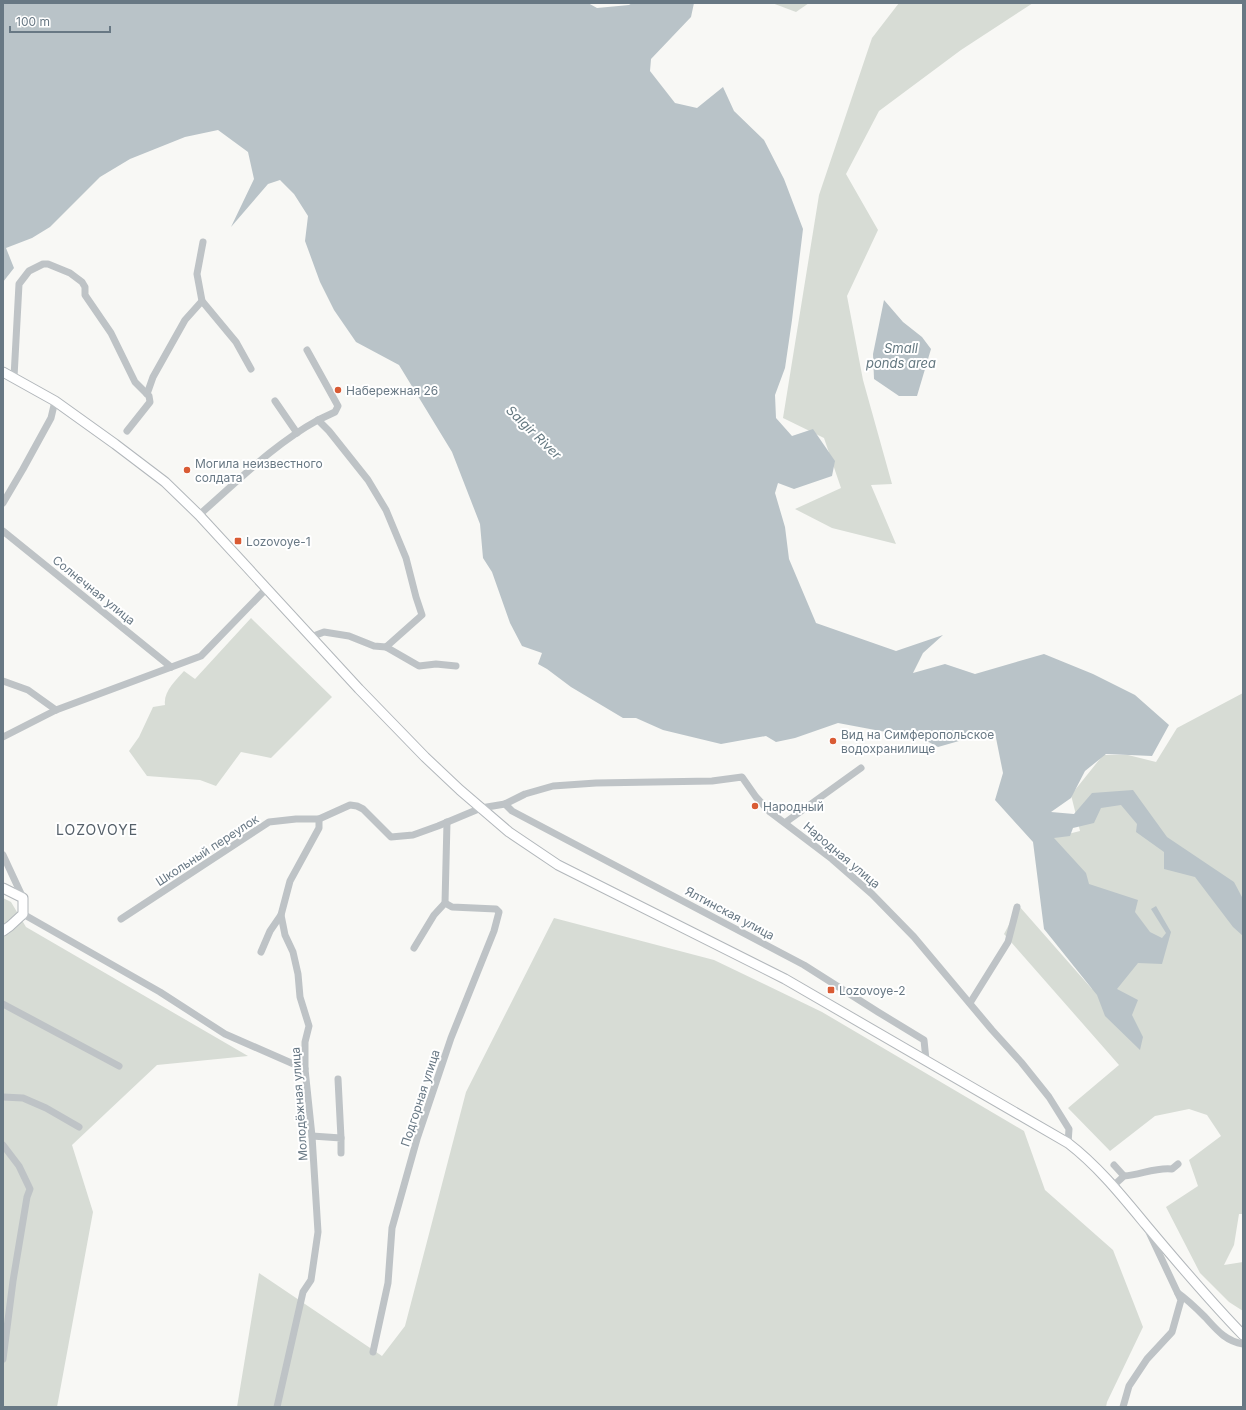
<svg xmlns="http://www.w3.org/2000/svg" width="1246" height="1410" viewBox="0 0 1246 1410" font-family="Inter,sans-serif">
<style>
.green{fill:#d7dcd5}
.water{fill:#b9c3c8}
.lines{fill:none;stroke-linecap:round;stroke-linejoin:round}
.major-casing{stroke:#b2b7bb;stroke-width:11}
.minor{stroke:#bec3c6;stroke-width:7}
.major{stroke:#fff;stroke-width:9}
.poi-dot{fill:#d95b34;stroke:#fff;stroke-width:1.5}
.labels{text-anchor:middle;dominant-baseline:central;stroke-width:4;stroke-linejoin:round;paint-order:stroke}
.poi-label{font-size:12px;fill:#687884;stroke:#fff;text-anchor:start}
.street-label{font-size:12px;fill:#687884;stroke:#fff}
.water-label{font-size:13px;font-style:italic;fill:#647880;stroke:#fff}
.quarter-label{font-size:14px;letter-spacing:1px;fill:#56616a;stroke:#fff}
</style>
<rect width="100%" height="100%" fill="#f8f8f5"/>
<g class="green">
<polygon points="772,3 809,3 796,12"/>
<polygon points="899,3 1033,3 961,50 879,111 846,174 878,230 847,296 863,380 892,484 871,485 896,544 832,528 795,509 841,488 824,438 783,418 819,195 872,38"/>
<path d="M251 618 332 697 271 758 241 752 216 786 200 780 147 776 129 751 139 737 153 707 165 705C163 692 176 680 184 671L195 679Z"/>
<polygon points="1243,693 1243,1214 1239,1214 1234,1245 1224,1265 1243,1262 1243,1311 1229,1302 1200,1273 1166,1207 1198,1186 1189,1160 1221,1136 1207,1115 1189,1109 1155,1116 1110,1151 1068,1108 1119,1065 1004,934 1019,906 1092,989 1048,839 1080,831 1071,795 1103,755 1128,755 1156,762 1177,728"/>
<polygon points="3,898 11,902 26,927 248,1056 157,1065 72,1145 93,1212 57,1407 3,1407"/>
<polygon points="554,918 714,960 822,1012 1024,1131 1045,1190 1113,1250 1143,1327 1107,1402 1106,1407 237,1407 259,1273 382,1356 405,1326 466,1092"/>
</g>
<g class="water">
<polygon points="3,3 588,3 597,8 629,5 632,3 694,3 691,17 651,59 650,71 675,103 697,108 723,87 734,111 764,140 784,179 803,229 792,320 785,368 775,395 776,418 792,436 813,429 835,461 832,476 794,489 778,483 775,493 785,527 789,559 816,623 896,651 943,635 923,653 913,673 945,664 975,674 1044,654 1093,674 1135,695 1169,725 1152,756 1106,754 1085,771 1071,798 1051,812 1074,814 1092,793 1133,790 1167,837 1234,882 1243,899 1243,936 1233,927 1195,877 1164,869 1164,852 1136,832 1137,824 1121,805 1101,808 1094,823 1073,828 1070,836 1054,838 1086,873 1089,884 1138,900 1135,912 1150,932 1162,938 1166,933 1151,909 1156,906 1171,932 1162,964 1138,963 1117,989 1138,1000 1132,1015 1143,1037 1140,1050 1105,1016 1097,995 1044,929 1033,842 995,800 1003,773 995,733 973,737 938,747 923,739 838,723 795,738 776,742 766,736 721,744 663,730 636,718 623,718 571,687 547,669 538,664 542,653 522,646 510,623 492,572 483,558 480,524 452,452 399,365 356,342 334,310 320,282 305,241 308,216 294,194 280,180 268,184 231,227 254,179 248,152 218,130 185,137 130,159 100,177 50,227 32,238 6,248 14,268 3,282"/>
<polygon points="884,300 903,322 922,337 931,349 917,396 899,396 874,379 873,354"/>
</g>
<g class="lines">
<defs>
<g id="major">
<path d="M3 372 55 401 115 444 165 482 199 515 359 689 425 757 460 790 509 832 558 865 785 979 1068 1143C1098 1166 1122 1196 1146 1225 1177 1262 1209 1300 1243 1335"/>
<polyline points="3,888 23,898 23,914 10,926 3,931"/>
</g>
</defs>
<use href="#major" class="major-casing"/>
<g class="minor">
<polyline points="203,242 197,274 202,301 236,342 251,369"/>
<polyline points="307,350 338,406 335,412 318,420 329,431 368,480 386,510 406,558 416,597 422,615 386,647 374,646 349,636 324,632 311,637"/>
<polyline points="14,377 19,284 29,271 43,264 48,264 70,273 82,282 85,287 85,295 111,333 135,382 149,396 150,402 127,431"/>
<polyline points="147,394 153,377 185,320 202,301"/>
<polyline points="275,401 297,433"/>
<polyline points="3,503 23,469 51,418 55,401"/>
<path d="M199 515C237 482 274 444 318 420"/>
<polyline points="3,531 171,667"/>
<polyline points="386,647 419,666 436,664 456,666"/>
<polyline points="3,681 28,690 56,710"/>
<polyline points="3,737 56,710 201,656 267,588"/>
<polyline points="505,804 512,811 804,965 878,1012 924,1040 926,1060"/>
<polyline points="786,822 861,768"/>
<polyline points="3,855 23,898"/>
<polyline points="23,914 160,992 225,1034 305,1069"/>
<polyline points="121,919 269,822 296,819 319,819 350,805 357,806 363,809 391,837 413,835 438,826 481,808 505,804 525,794 553,786 596,783 712,781 742,777 756,797 770,812 832,859 872,894 914,937 992,1030 1021,1062 1049,1097 1069,1129 1068,1143"/>
<polyline points="414,948 434,915 445,903 447,822"/>
<polyline points="261,952 270,931 281,915"/>
<polyline points="970,1003 1008,942 1017,907"/>
<polyline points="3,1004 119,1066"/>
<polyline points="338,1079 341,1138"/>
<polyline points="3,1097 23,1098 46,1108 79,1127"/>
<polyline points="312,1136 341,1138 341,1153"/>
<polyline points="3,1145 19,1166 30,1189 27,1197 13,1281 3,1359"/>
<polyline points="1114,1165 1124,1176"/>
<path d="M1113 1186 1124 1176C1140 1175 1156 1167 1172 1169L1178 1164"/>
<path d="M1178 1293C1188 1300 1196 1308 1205 1317 1216 1329 1225 1341 1243 1344"/>
<polyline points="373,1352 388,1283 392,1228 417,1139 451,1038 494,931 499,912 496,909 452,907 445,903"/>
<polyline points="277,1407 303,1292 311,1280 318,1232 312,1136 305,1069 305,1042 309,1026 300,997 298,974 293,952 285,935 281,915 290,881 319,828 319,819"/>
<polyline points="1123,1407 1129,1386 1147,1359 1172,1332 1181,1300 1148,1230"/>
</g>
<use href="#major" class="major"/>
</g>
<g class="poi-dot">
<circle cx="338" cy="390" r="4"/>
<circle cx="187" cy="470" r="4"/>
<rect x="234" y="537" width="8" height="8" rx="2"/>
<circle cx="833" cy="741" r="4"/>
<circle cx="755" cy="806" r="4"/>
<rect x="827" y="986" width="8" height="8" rx="2"/>
</g>
<g class="labels">
<g class="poi-label">
<text x="346" y="390">Набережная 26</text>
<text x="195" y="463">Могила неизвестного<tspan x="195" dy="14">солдата</tspan></text>
<text x="246" y="541">Lozovoye-1</text>
<text x="841" y="734">Вид на Симферопольское<tspan x="841" dy="14">водохранилище</tspan></text>
<text x="763" y="806">Народный</text>
<text x="839" y="990">Lozovoye-2</text>
</g>
<g class="street-label">
<text transform="translate(94 590) rotate(39)">Солнечная улица</text>
<text transform="translate(207 850) rotate(-33)">Школьный переулок</text>
<text transform="translate(842 855) rotate(40)">Народная улица</text>
<text transform="translate(730 913) rotate(28)">Ялтинская улица</text>
<text transform="translate(420 1098) rotate(-72)">Подгорная улица</text>
<text transform="translate(299 1104) rotate(-94)">Молодёжная улица</text>
</g>
<g class="water-label">
<text x="901" y="348">Small<tspan x="901" dy="15">ponds area</tspan></text>
<text transform="translate(534 432) rotate(44)">Salgir River</text>
</g>
<g class="quarter-label">
<text x="97" y="829">LOZOVOYE</text>
</g>
</g>
<rect width="1246" height="1410" fill="none" stroke="#687884" stroke-width="8"/>
<path d="M10 26v6h100v-6" fill="none" stroke="#687884" stroke-width="2"/>
<text x="16" y="26" font-size="12" fill="#687884" stroke="#ffffff" stroke-width="3" paint-order="stroke">100 m</text>
</svg>
